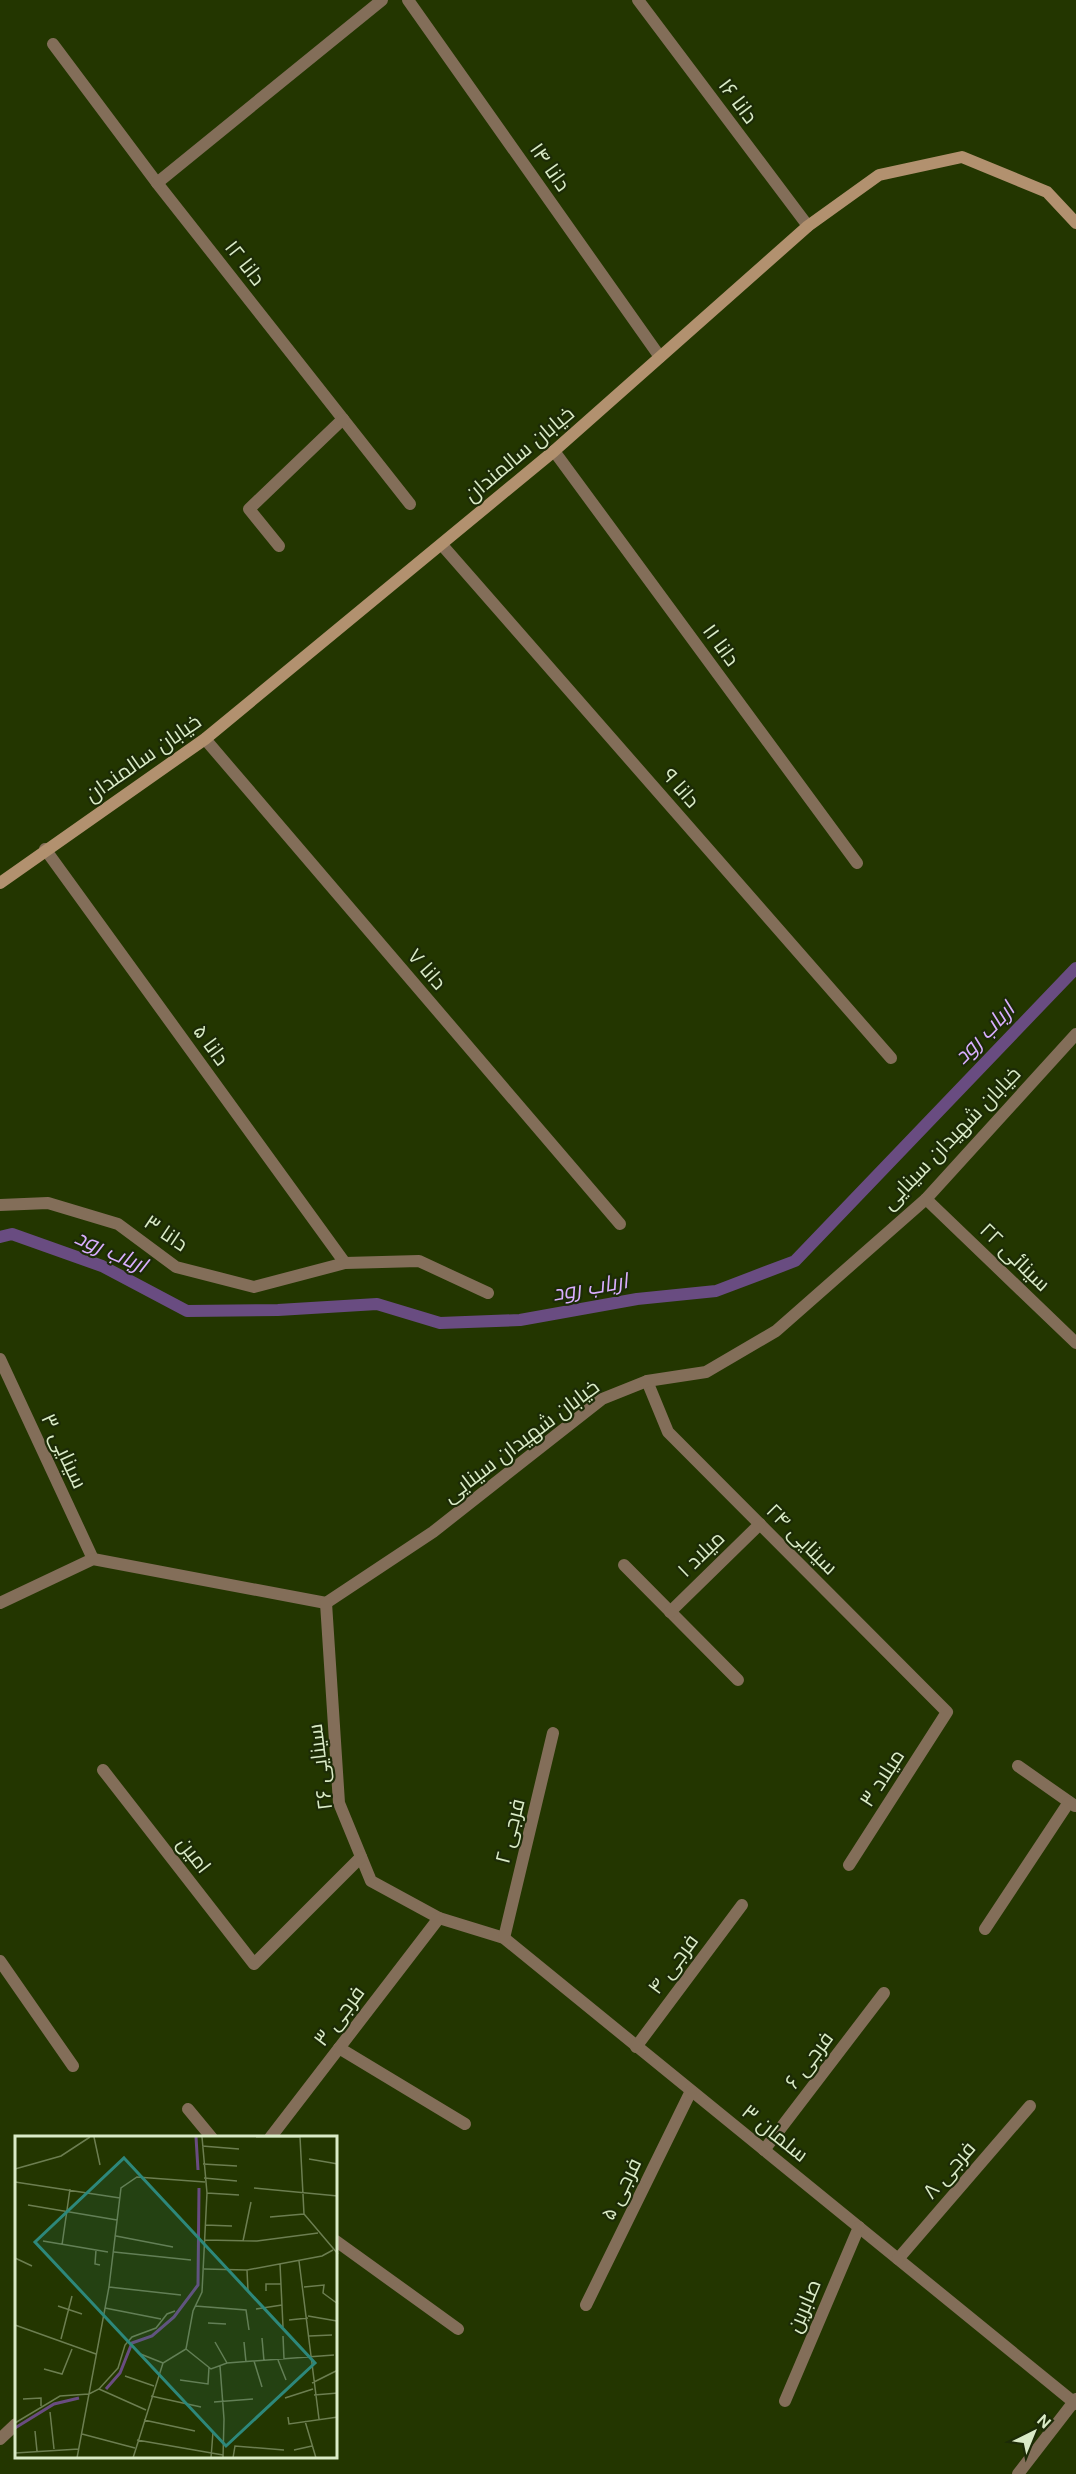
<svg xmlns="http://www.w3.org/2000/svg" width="1076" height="2474" viewBox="0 0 1076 2474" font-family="'DM Sans',Cairo,sans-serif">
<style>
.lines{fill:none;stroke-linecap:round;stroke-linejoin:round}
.stream{stroke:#694c81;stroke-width:12}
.street{stroke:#836e59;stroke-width:12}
.secondary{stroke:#b2916f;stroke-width:12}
.labels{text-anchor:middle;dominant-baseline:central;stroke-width:4.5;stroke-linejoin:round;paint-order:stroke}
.street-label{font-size:21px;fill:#daebc7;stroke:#1c2b06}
.water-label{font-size:22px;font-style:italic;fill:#d9aeff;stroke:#1c2b06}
.inset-river{fill:none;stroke:#694c81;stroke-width:3}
.inset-road{fill:none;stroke:#6c7e50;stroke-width:1.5}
.view{fill:#2d887b;fill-opacity:0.15;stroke:#2d887b;stroke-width:3}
.inset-edge{fill:none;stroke:#daebc7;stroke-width:3}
</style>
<rect width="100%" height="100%" fill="#233600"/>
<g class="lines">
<polyline class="stream" points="0,1237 12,1234 102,1266 187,1311 278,1310 377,1304 440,1323 520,1320 637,1299 716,1291 795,1261 1076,968"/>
<g class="street">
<polyline points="408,0 660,357"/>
<polyline points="638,0 808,226"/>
<polyline points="53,44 157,183 410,504"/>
<polyline points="157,183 382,0"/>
<polyline points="554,451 857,863"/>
<polyline points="442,545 891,1058"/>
<polyline points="279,546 249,509 343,419"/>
<polyline points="205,739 620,1224"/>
<polyline points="45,849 345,1263"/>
<polyline points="926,1199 1076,1343"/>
<polyline points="0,1205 48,1203 118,1224 176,1267 254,1287 345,1263 419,1261 488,1293"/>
<polyline points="0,1359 93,1559"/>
<polyline points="647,1381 668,1432 947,1712 849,1865"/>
<polyline points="624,1565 738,1680"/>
<polyline points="0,1603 93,1559 326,1603 433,1532 602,1399 647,1381 706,1372 776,1331 926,1199 1076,1034"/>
<polyline points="326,1603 339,1803 371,1881 439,1918 504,1938 1076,2404"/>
<polyline points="670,1612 760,1524"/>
<polyline points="1018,1766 1075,1806"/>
<polyline points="103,1770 254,1964 361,1857"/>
<polyline points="985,1929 1069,1802"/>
<polyline points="504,1938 553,1733"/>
<polyline points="0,1961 73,2066"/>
<polyline points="636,2047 742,1905"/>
<polyline points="339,2048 465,2124"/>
<polyline points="188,2109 212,2138"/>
<polyline points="270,2138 439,1918"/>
<polyline points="764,2150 884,1993"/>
<polyline points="336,2241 458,2329"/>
<polyline points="898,2259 1030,2106"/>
<polyline points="586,2305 691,2091"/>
<polyline points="785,2401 859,2227"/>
<polyline points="0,2439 16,2424"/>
<polyline points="1018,2474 1076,2399"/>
</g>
<polyline class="secondary" points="0,883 205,739 554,451 808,226 879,175 962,157 1047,192 1076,223"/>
</g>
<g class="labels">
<g class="street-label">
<text transform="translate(738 101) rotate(53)">دانا ۱۶</text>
<text transform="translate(550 167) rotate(55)">دانا ۱۴</text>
<text transform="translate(245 263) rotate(52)">دانا ۱۲</text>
<text transform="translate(519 454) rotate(-40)">خیابان سالمندان</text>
<text transform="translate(721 645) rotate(54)">دانا ۱۱</text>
<text transform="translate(143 758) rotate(-35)">خیابان سالمندان</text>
<text transform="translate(681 788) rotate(49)">دانا ۹</text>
<text transform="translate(427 969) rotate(49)">دانا ۷</text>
<text transform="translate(211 1045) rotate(54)">دانا ۵</text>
<text transform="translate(951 1138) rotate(-46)">خیابان شهیدان سینایی</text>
<text transform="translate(166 1233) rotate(34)">دانا ۳</text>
<text transform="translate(1015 1257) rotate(44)">سینائی ۲۲</text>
<text transform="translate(521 1441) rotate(-37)">خیابان شهیدان سینایی</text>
<text transform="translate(64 1451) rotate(65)">سینایی ۳</text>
<text transform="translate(802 1539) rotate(45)">سینایی ۲۴</text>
<text transform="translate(701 1554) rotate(-44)">میلاد ۱</text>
<text transform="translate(320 1767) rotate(-97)">سینایی ۲۶</text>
<text transform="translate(882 1778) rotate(-57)">میلاد ۳</text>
<text transform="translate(510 1831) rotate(-76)">فرجی ۲</text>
<text transform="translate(194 1855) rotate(52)">امین</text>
<text transform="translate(673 1964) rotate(-53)">فرجی ۴</text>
<text transform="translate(339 2016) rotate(-53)">فرجی ۳</text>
<text transform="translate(809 2060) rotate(-53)">فرجی ۶</text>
<text transform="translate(775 2133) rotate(39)">سلمان ۳</text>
<text transform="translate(949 2170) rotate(-49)">فرجی ۸</text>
<text transform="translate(621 2189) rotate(-64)">فرجی ۵</text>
<text transform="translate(804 2306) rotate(-67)">صابرین</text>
</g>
<g class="water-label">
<text transform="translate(984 1033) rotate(-46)">ارباب رود</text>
<text transform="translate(111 1251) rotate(24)">ارباب رود</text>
<text transform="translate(590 1287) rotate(-10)">ارباب رود</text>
</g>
</g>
<g transform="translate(15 2136)">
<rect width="322" height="322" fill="#233600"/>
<path class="inset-river" d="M181 1 183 34M91 253 105 237 117 207 137 200 159 181 183 149 184 52M0 292 39 268 64 262"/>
<path class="inset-road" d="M79 1 85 29M241 1H285M285 1 289 78 323 118M187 10 224 13M294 23 323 28M188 28 222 30M0 33 46 20 75 1M189 42 222 45M0 46 105 62M0 51V73M239 52 323 60M192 57 224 59M13 69 102 84M255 81 289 78M190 89 217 90M101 100 158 111M189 104 242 105 303 97M28 105 93 116M228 105 236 66M47 109 55 53M81 114 80 128 85 129M99 116 176 124M0 122 17 130M284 125 304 283M265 128 268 191M189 133 232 134 307 120 318 114M232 134 233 155M94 151 166 159M289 151 309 149 308 157 323 168M251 155V148H266M43 170 67 178M180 170 231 174 234 194M90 172 146 183M241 173 267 169M293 180 322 185M274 184 293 182M193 187 211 188M0 189 81 218M268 200 269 223M294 200 317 199M247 202 249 225M46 203 57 160M200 206 212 227M229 206 231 226M171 213 196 233 212 227 319 219M123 217 148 227M263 224 271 244M239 225 247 251M205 230 209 283 208 322M29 233 47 238 57 213M110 240 139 250M165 244 193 248 194 231M297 247 323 234M84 253 131 274M299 259 323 257M136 260 186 271M270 262 298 253M8 263 26 262V270M199 266 238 263M35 276 39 313M273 281 274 288 323 281M129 284 180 295M290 285 301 322M0 287 45 260 74 258 84 253 103 232 110 209 117 201 141 192 152 178 160 175M20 295 22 315M67 298 120 312M122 304 208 319M279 314 297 310M0 317 64 313M62 322 94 151 106 52 122 41 190 46M118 322 148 227 171 213 178 175 187 156 192 57 187 1M196 322 198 296M218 322 220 310 269 314"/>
<path class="view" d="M109 22 300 227 211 310 20 106Z"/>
<rect width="322" height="322" class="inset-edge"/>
</g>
<g transform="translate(1034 2432) rotate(43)" stroke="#1c2b06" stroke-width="4.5" paint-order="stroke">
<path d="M0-4.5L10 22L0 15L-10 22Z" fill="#daebc7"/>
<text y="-9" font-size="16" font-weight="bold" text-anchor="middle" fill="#daebc7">N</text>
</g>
</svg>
